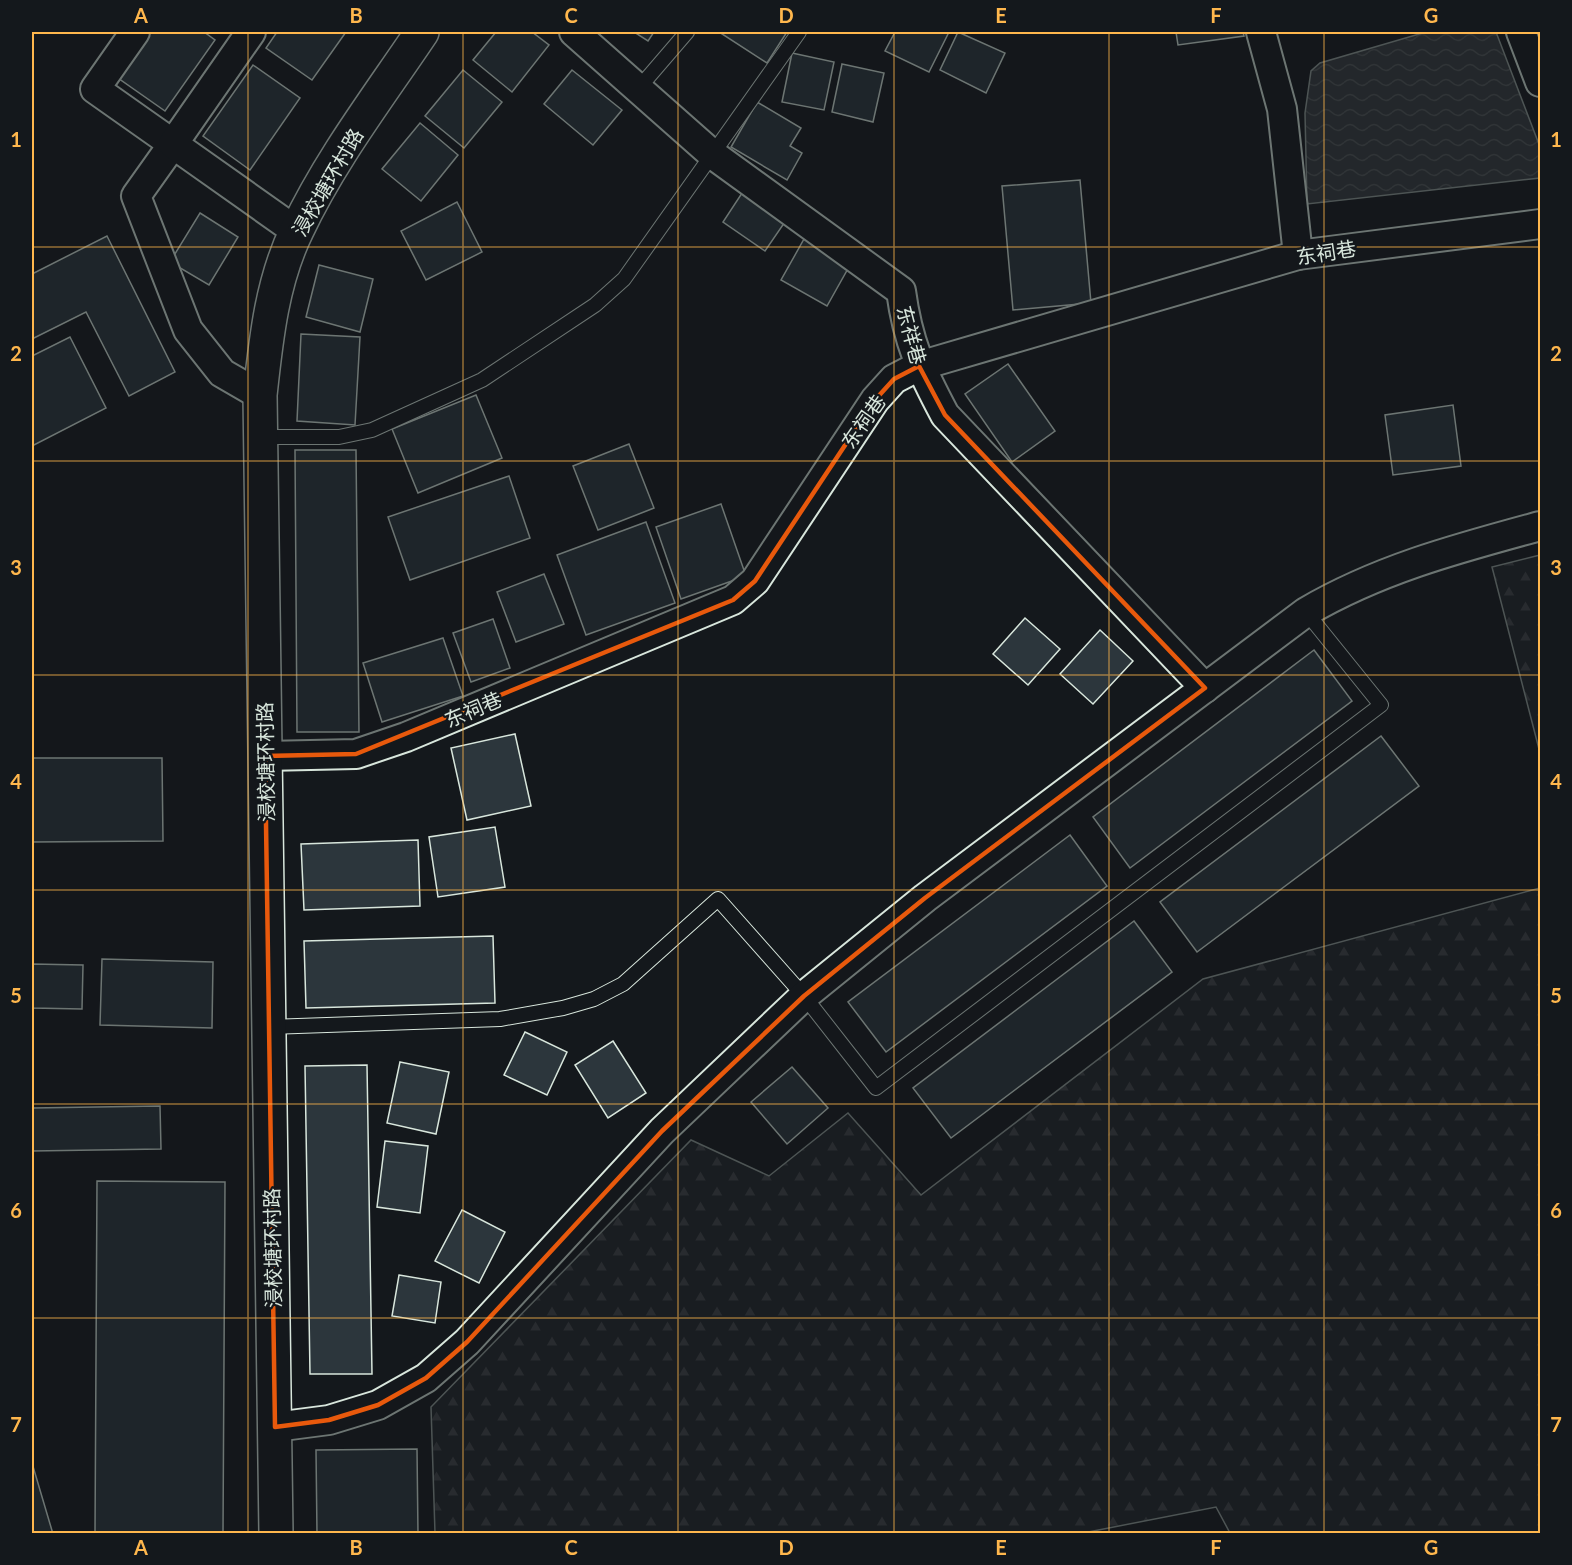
<svg xmlns="http://www.w3.org/2000/svg" width="1572" height="1565" viewBox="0 0 1572 1565" font-family="Lato,'Noto Sans SC',sans-serif">
<style>
.forest{fill:url(#forest-firs);stroke:#939e99;stroke-width:1.5}
.water{fill:url(#water-waves);stroke:#939e99;stroke-width:1.5}
.building{fill:#2c363c;stroke:#d8e6dc;stroke-width:1.5}
.lines{fill:none;stroke-linecap:round;stroke-linejoin:round}
.lane-casing{stroke:#d8e6dc;stroke-width:16}
.street-casing{stroke:#d8e6dc;stroke-width:32}
.secondary-casing{stroke:#d8e6dc;stroke-width:36}
.lane{stroke:#14181c;stroke-width:14}
.street{stroke:#14181c;stroke-width:28}
.secondary{stroke:#14181c;stroke-width:33}
.marked{fill:none;stroke:#e8590c;stroke-width:4.5;stroke-linejoin:round}
.grid{fill:none;stroke:#ffb74d;stroke-width:1.5;stroke-opacity:0.55}
.labels{text-anchor:middle;dominant-baseline:central;stroke-width:4.5;stroke-linejoin:round;paint-order:stroke}
.street-label{font-size:20px;fill:#d8e6dc;stroke:#14181c}
.neatline{fill:none;stroke:#ffb74d;stroke-width:2}
.grid-label{font-size:20px;text-anchor:middle;font-weight:bold;fill:#ffb74d}
</style>
<defs>
<pattern id="forest-firs" width="22" height="20" patternUnits="userSpaceOnUse" patternTransform="scale(1.5)"><rect width="22" height="20" fill="#202428"/><path d="M5 1l3.5 6h-7zM16 11l3.5 6h-7z" fill="#404447"/></pattern>
<pattern id="water-waves" width="16" height="10" patternUnits="userSpaceOnUse" patternTransform="scale(1.5)"><rect width="16" height="10" fill="#363b3e"/><path d="M0 5q4-4 8 0t8 0" fill="none" stroke="#525759"/></pattern>
</defs>
<rect width="100%" height="100%" fill="#14181c"/>
<g class="forest">
<polygon points="1540,555 1540,753 1492,567"/>
<polygon points="1540,888 1540,1533 1230,1533 1216,1507 1078,1534 435,1533 431,1407 691,1140 769,1176 848,1113 921,1195 1203,979"/>
</g>
<polygon class="water" points="1426,32 1496,32 1540,147 1540,178 1307,204 1305,113 1311,71 1320,63"/>
<g class="building">
<polygon points="151,32 204,32 215,40 165,111 118,78"/>
<polygon points="277,32 346,32 312,80 266,48"/>
<polygon points="496,32 532,32 549,45 512,92 473,60"/>
<polygon points="634,32 654,32 648,41"/>
<polygon points="719,32 787,32 767,63"/>
<polygon points="895,32 949,32 929,72 885,51"/>
<polygon points="958,32 1005,53 986,93 940,70"/>
<polygon points="1176,32 1243,32 1244,36 1178,45"/>
<polygon points="792,53 834,62 824,110 782,102"/>
<polygon points="842,64 884,73 873,122 832,112"/>
<polygon points="253,65 300,98 250,170 203,136"/>
<polygon points="463,70 502,102 464,148 425,116"/>
<polygon points="572,70 622,110 593,145 544,104"/>
<polygon points="757,102 801,128 790,146 802,153 787,180 731,147"/>
<polygon points="420,123 458,155 421,201 382,169"/>
<polygon points="1080,180 1091,303 1013,310 1002,186"/>
<polygon points="744,190 787,219 765,251 723,222"/>
<polygon points="457,202 482,252 426,280 401,231"/>
<polygon points="200,213 238,237 209,285 170,262"/>
<polygon points="107,236 175,372 129,396 86,312 32,339 32,274"/>
<polygon points="804,239 850,265 827,306 781,280"/>
<polygon points="319,265 373,279 360,332 306,317"/>
<polygon points="301,334 360,337 355,425 297,421"/>
<polygon points="70,337 106,408 32,446 32,356"/>
<polygon points="1008,364 1055,431 1012,462 965,394"/>
<polygon points="476,395 502,458 418,493 392,429"/>
<polygon points="1453,405 1461,466 1393,475 1385,415"/>
<polygon points="629,444 654,508 598,530 573,466"/>
<polygon points="295,450 356,450 359,732 297,732"/>
<polygon points="509,476 530,538 410,580 388,517"/>
<polygon points="721,504 746,576 681,599 656,527"/>
<polygon points="646,522 675,603 586,635 557,555"/>
<polygon points="544,574 564,624 516,642 497,592"/>
<polygon points="1025,618 1060,649 1028,685 993,654"/>
<polygon points="493,619 510,668 471,682 453,633"/>
<polygon points="1100,630 1133,661 1093,704 1060,674"/>
<polygon points="443,638 463,696 382,722 363,663"/>
<polygon points="1314,650 1352,701 1130,868 1093,817"/>
<polygon points="515,734 531,806 467,820 451,748"/>
<polygon points="1381,736 1419,786 1197,952 1160,902"/>
<polygon points="32,758 162,758 163,841 32,842"/>
<polygon points="495,827 505,887 438,897 429,837"/>
<polygon points="1070,835 1107,886 886,1052 848,1002"/>
<polygon points="418,840 420,906 304,910 301,844"/>
<polygon points="1134,921 1172,972 951,1138 913,1088"/>
<polygon points="493,936 495,1003 306,1008 304,941"/>
<polygon points="102,959 213,962 212,1028 100,1025"/>
<polygon points="32,964 83,965 82,1009 32,1008"/>
<polygon points="525,1032 567,1052 547,1095 504,1075"/>
<polygon points="613,1041 646,1093 608,1118 575,1065"/>
<polygon points="400,1062 449,1072 436,1134 387,1123"/>
<polygon points="367,1065 372,1374 310,1374 305,1066"/>
<polygon points="792,1067 828,1108 787,1144 751,1102"/>
<polygon points="160,1106 161,1149 32,1151 32,1108"/>
<polygon points="385,1141 428,1146 420,1213 377,1207"/>
<polygon points="97,1181 225,1182 223,1534 95,1534"/>
<polygon points="462,1210 505,1232 479,1283 435,1261"/>
<polygon points="399,1275 441,1282 435,1323 392,1316"/>
<polygon points="417,1449 418,1534 317,1534 316,1450"/>
<polygon points="32,1463 53,1534 32,1534"/>
</g>
<g class="lines">
<defs>
<g id="lane">
<polyline points="638,89 687,32"/>
<polyline points="261,437 339,437 372,430 482,380 595,305 624,279 799,32"/>
<polyline points="269,1027 500,1019 563,1008 594,999 623,984 718,899 804,996 876,1088 1381,705 1306,612"/>
</g>
<g id="street">
<polyline points="135,32 95,89 173,144 136,196 188,330 222,373 260,395"/>
<polyline points="251,32 173,144 296,231"/>
<path d="M574 32 712 154 901 291C908 343 921 370 945 415L1205 688"/>
<polyline points="1261,32 1282,109 1298,255"/>
<polyline points="1521,32 1540,82"/>
<polyline points="265,756 356,754 406,737 733,600 755,581 875,400 894,379 919,366 1298,255 1540,224"/>
<path d="M275 1427 329 1420 378 1405 426 1378 467 1342 662 1131 804 996 925 898 1306 612C1379 569 1459 548 1540 526"/>
</g>
<path id="secondary" d="M276 1534 260 395C266 339 272 281 297 230 330 160 379 96 422 32"/>
</defs>
<use href="#lane" class="lane-casing"/>
<use href="#street" class="street-casing"/>
<use href="#secondary" class="secondary-casing"/>
<use href="#lane" class="lane"/>
<use href="#street" class="street"/>
<use href="#secondary" class="secondary"/>
</g>
<path d="M0 0H1572V1565H0ZM919 366 945 415 1205 688 925 898 804 996 662 1131 467 1342 426 1378 378 1405 329 1420 275 1427 265 756 356 754 733 600 755 581 875 400 894 379Z" fill="#14181c" fill-opacity=".55" fill-rule="evenodd"/>
<path class="marked" d="M919 366 945 415 1205 688 925 898 804 996 662 1131 467 1342 426 1378 378 1405 329 1420 275 1427 265 756 356 754 733 600 755 581 875 400 894 379Z"/>
<path class="grid" d="M248 32V1534M463 32V1534M678 32V1534M894 32V1534M1109 32V1534M1324 32V1534M32 247H1540M32 461H1540M32 675H1540M32 890H1540M32 1104H1540M32 1318H1540"/>
<g class="labels">
<g class="street-label">
<text transform="translate(327 182) rotate(-60)">浸校塘环村路</text>
<text transform="translate(1326 252) rotate(-9)">东祠巷</text>
<text transform="translate(912 335) rotate(75)">东祥巷</text>
<text transform="translate(863 421) rotate(-55)">东祠巷</text>
<text transform="translate(473 709) rotate(-23)">东祠巷</text>
<text transform="translate(265 762) rotate(-91)">浸校塘环村路</text>
<text transform="translate(272 1248) rotate(-91)">浸校塘环村路</text>
</g>
</g>
<rect width="1572" height="1565" fill="none" stroke="#14181c" stroke-width="66"/>
<rect x="33" y="33" width="1506" height="1499" class="neatline"/>
<g class="grid-label">
<text x="141" y="23">A</text>
<text x="356" y="23">B</text>
<text x="571" y="23">C</text>
<text x="786" y="23">D</text>
<text x="1001" y="23">E</text>
<text x="1216" y="23">F</text>
<text x="1431" y="23">G</text>
<text x="16" y="147">1</text>
<text x="1556" y="147">1</text>
<text x="16" y="361">2</text>
<text x="1556" y="361">2</text>
<text x="16" y="575">3</text>
<text x="1556" y="575">3</text>
<text x="16" y="789">4</text>
<text x="1556" y="789">4</text>
<text x="16" y="1003">5</text>
<text x="1556" y="1003">5</text>
<text x="16" y="1218">6</text>
<text x="1556" y="1218">6</text>
<text x="16" y="1432">7</text>
<text x="1556" y="1432">7</text>
<text x="141" y="1555">A</text>
<text x="356" y="1555">B</text>
<text x="571" y="1555">C</text>
<text x="786" y="1555">D</text>
<text x="1001" y="1555">E</text>
<text x="1216" y="1555">F</text>
<text x="1431" y="1555">G</text>
</g>
</svg>
